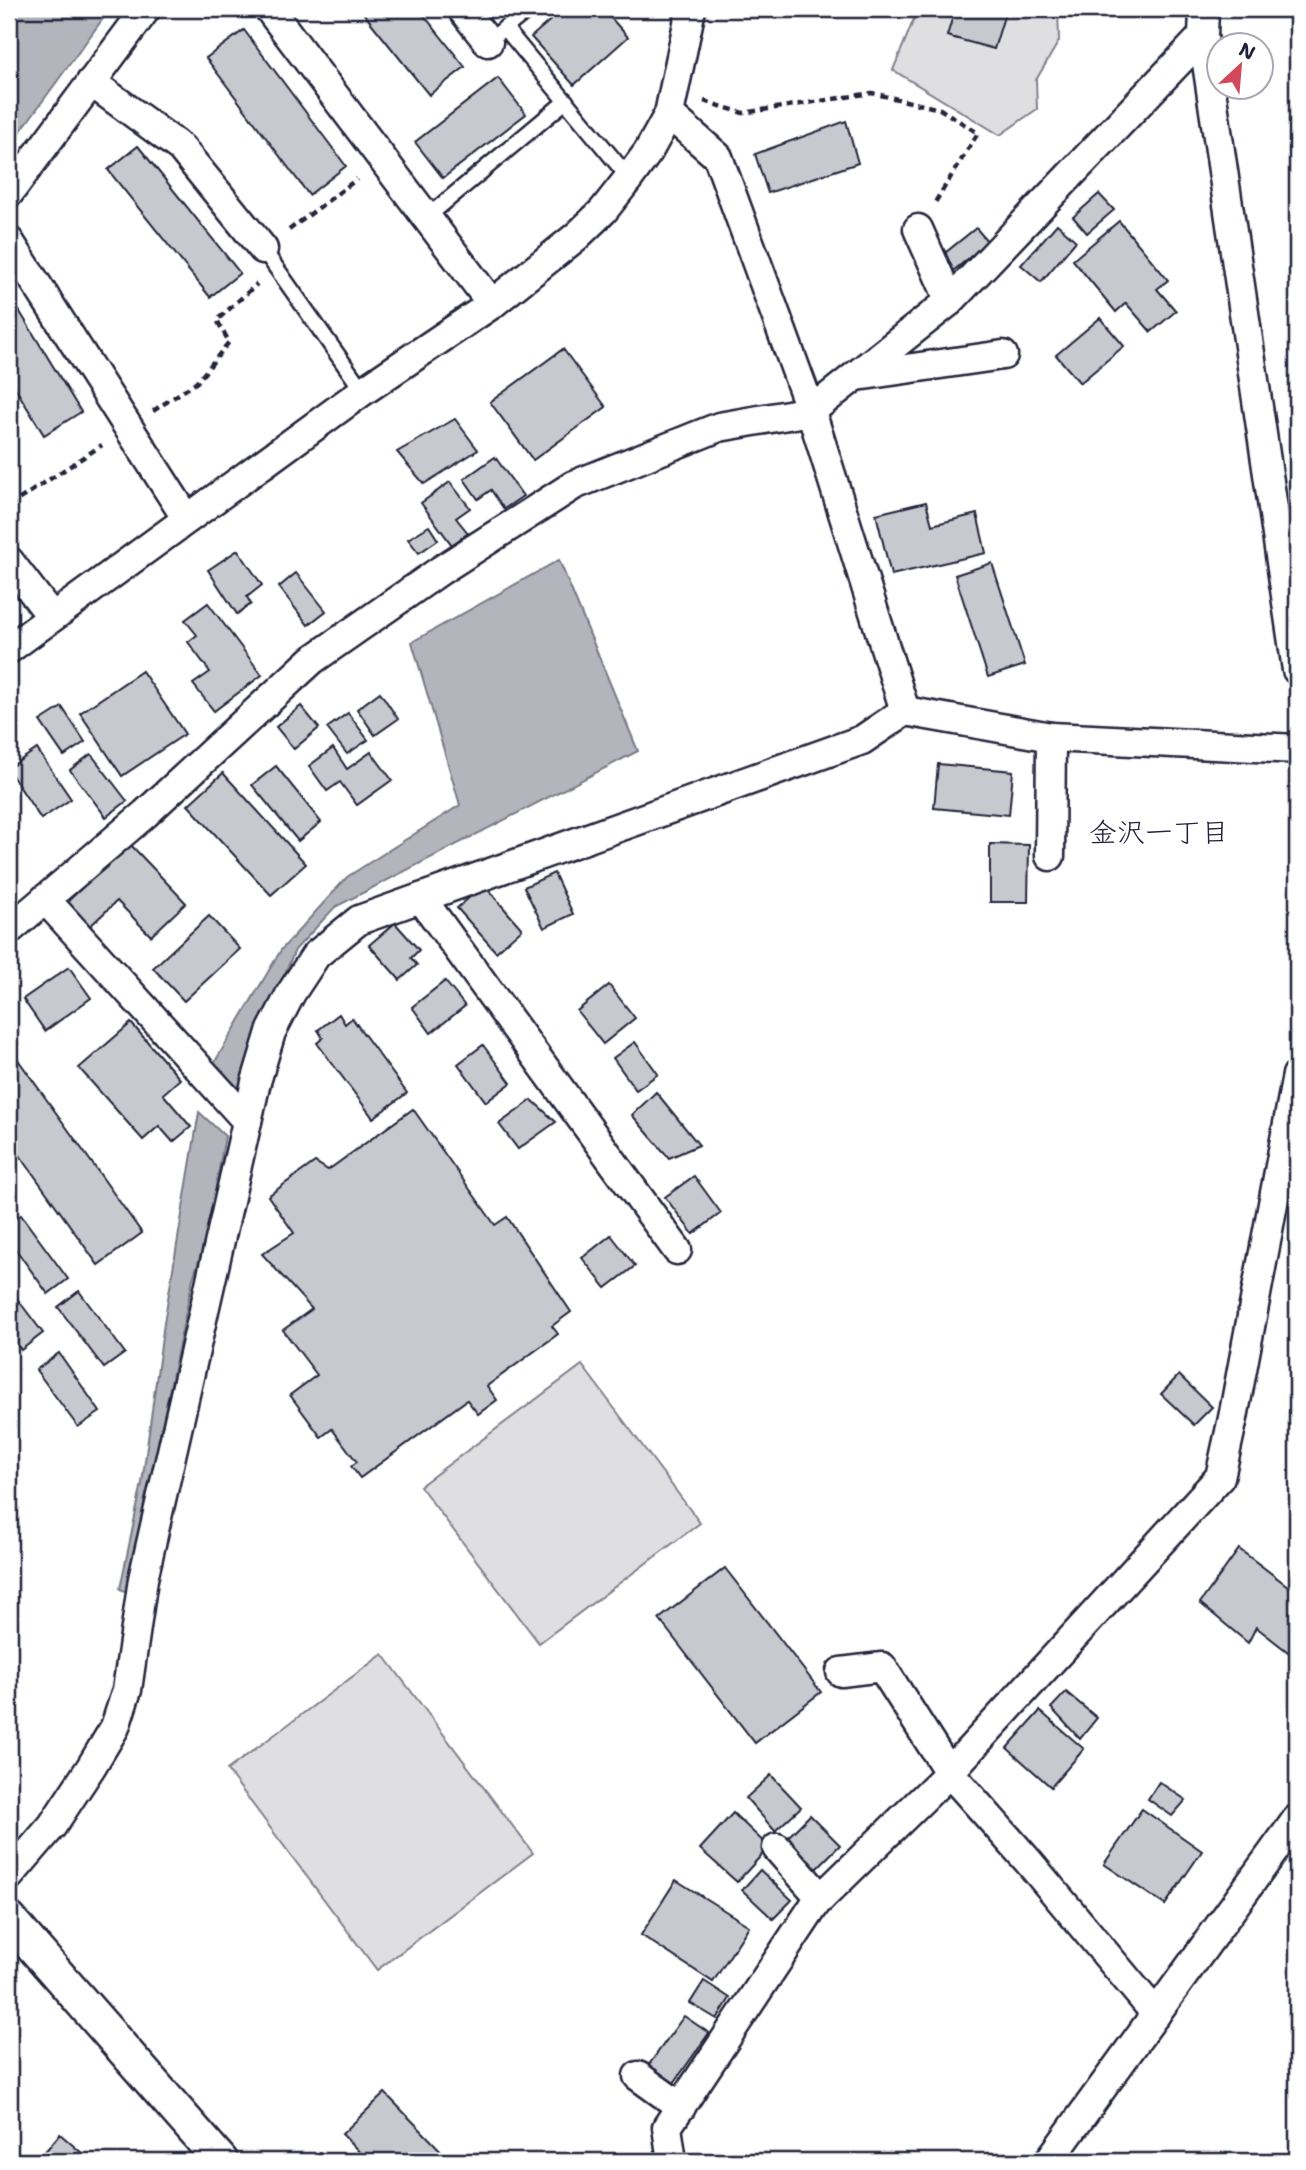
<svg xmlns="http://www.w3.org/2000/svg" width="1306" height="2170" viewBox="0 0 1306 2170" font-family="'Shantell Sans','Klee One',sans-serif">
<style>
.green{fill:#dfdfe2;stroke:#80808e;stroke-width:2}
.water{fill:#b4b4bc;stroke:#7a7a88;stroke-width:2}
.building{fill:#c8c8cf;stroke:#22223b;stroke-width:2}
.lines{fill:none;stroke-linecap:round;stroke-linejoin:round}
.service-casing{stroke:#22223b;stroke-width:19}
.minor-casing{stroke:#22223b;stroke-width:33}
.tertiary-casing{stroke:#22223b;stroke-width:38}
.path{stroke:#22223b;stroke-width:4.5;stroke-dasharray:7 5;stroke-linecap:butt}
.service{stroke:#fff;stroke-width:14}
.minor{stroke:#fff;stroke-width:28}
.tertiary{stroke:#fff;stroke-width:33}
.labels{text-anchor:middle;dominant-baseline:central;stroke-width:6;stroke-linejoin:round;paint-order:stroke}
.neighbourhood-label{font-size:28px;fill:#22223b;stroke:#fff}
</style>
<rect width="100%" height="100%" fill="#fff"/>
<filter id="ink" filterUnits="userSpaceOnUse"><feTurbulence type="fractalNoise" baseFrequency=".0143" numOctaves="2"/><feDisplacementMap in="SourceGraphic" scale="14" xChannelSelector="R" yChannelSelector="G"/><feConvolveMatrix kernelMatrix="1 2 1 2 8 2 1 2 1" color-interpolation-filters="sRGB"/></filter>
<g filter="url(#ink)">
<g class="green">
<polygon points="918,9 1058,9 1059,41 1036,80 1037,109 1000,135 893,70"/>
<polygon points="582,1365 700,1523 539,1643 420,1486"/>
<polygon points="383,1654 533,1853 377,1970 227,1770"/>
</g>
<g class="water">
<polygon points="9,9 110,9 9,147"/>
<polygon points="559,560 638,751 335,907 295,950 263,1024 241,1090 213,1065 281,950 347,877 460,805 412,642"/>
<polygon points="199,1112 225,1136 207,1237 193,1278 127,1592 120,1589 142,1483 164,1323"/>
</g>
<g class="building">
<polygon points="360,9 419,9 465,67 429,95"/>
<polygon points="563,9 603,9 628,37 574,85 531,37"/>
<polygon points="955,9 992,9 1005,13 994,49 947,36"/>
<polygon points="244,30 346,166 309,195 206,58"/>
<polygon points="498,78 526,114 443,178 415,142"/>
<polygon points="846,121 858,163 768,193 755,154"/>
<polygon points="138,146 240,273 210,297 108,170"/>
<polygon points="1099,194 1114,210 1087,233 1073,217"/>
<polygon points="1119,221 1168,280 1157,289 1176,311 1151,332 1126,303 1116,312 1073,260"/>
<polygon points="1057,224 1076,241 1041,282 1021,265"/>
<polygon points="976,228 988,242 952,272 940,257"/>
<polygon points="9,294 81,412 44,435 9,378"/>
<polygon points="1100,318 1124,346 1080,383 1056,355"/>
<polygon points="563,349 606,407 533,460 490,402"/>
<polygon points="455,419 478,450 424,484 397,452"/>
<polygon points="495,457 523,496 504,509 491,490 478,499 464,479"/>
<polygon points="450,482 470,508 456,518 468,533 452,545 421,503"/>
<polygon points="926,502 932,525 977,514 986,553 891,575 876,514"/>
<polygon points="429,526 438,540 419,553 408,539"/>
<polygon points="238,550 262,585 247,597 251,604 237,614 208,570"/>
<polygon points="992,563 1025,665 988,677 955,575"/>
<polygon points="296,573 326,611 308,625 279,587"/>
<polygon points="208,603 262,675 214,711 193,684 210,672 188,642 197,635 185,620"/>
<polygon points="142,671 185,734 122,776 80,713"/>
<polygon points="380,692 398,719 375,735 357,709"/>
<polygon points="301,706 319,728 294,749 276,727"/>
<polygon points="62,707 85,742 64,756 40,721"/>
<polygon points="348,713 368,740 347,754 327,728"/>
<polygon points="333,748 347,769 371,752 392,780 357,805 340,782 327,791 309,766"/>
<polygon points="37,749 71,799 41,819 9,771 9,768"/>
<polygon points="91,754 127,801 106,817 70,770"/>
<polygon points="938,764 1013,771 1009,815 934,808"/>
<polygon points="276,766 321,822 298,841 252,785"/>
<polygon points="223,773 306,864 271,895 188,805"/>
<polygon points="129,843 186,903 151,936 117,901 88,928 65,904"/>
<polygon points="990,844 1029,845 1028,902 990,902"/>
<polygon points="554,873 573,914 544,928 524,887"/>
<polygon points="484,885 522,929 496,952 457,908"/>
<polygon points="209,916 240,949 184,1001 153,968"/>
<polygon points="395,923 419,950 411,958 417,965 400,980 369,945"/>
<polygon points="69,967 91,998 45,1031 23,999"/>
<polygon points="445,981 465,1006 431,1033 412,1007"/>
<polygon points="609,985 635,1018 603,1044 577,1011"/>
<polygon points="339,1014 345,1024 352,1018 407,1093 373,1118 317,1043 323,1038 318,1030"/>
<polygon points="131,1023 180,1079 163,1094 191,1127 173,1142 159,1126 143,1140 79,1068"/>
<polygon points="635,1042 658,1074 636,1090 613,1058"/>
<polygon points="483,1045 511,1083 486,1102 458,1064"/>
<polygon points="9,1047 142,1233 98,1265 9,1140"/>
<polygon points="656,1092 699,1145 669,1158 632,1115"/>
<polygon points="532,1100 556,1122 518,1149 499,1124"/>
<polygon points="413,1109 495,1225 507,1217 571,1312 552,1326 558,1334 487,1386 497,1400 478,1414 467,1400 360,1478 351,1466 357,1462 332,1429 321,1437 290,1395 317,1375 283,1330 312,1309 262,1254 294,1233 268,1196 315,1162 328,1170"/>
<polygon points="694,1176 721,1213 693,1234 665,1197"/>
<polygon points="21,1215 68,1279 48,1294 9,1240 9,1224"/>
<polygon points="611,1235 635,1266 606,1288 582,1258"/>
<polygon points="9,1288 43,1333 21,1350 9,1333"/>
<polygon points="79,1291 125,1353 104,1368 58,1307"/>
<polygon points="59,1353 100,1412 78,1427 36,1370"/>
<polygon points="1179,1375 1212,1407 1194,1425 1161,1394"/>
<polygon points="1239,1549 1297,1593 1297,1659 1256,1627 1248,1643 1200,1603"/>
<polygon points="725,1568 821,1692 755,1743 659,1619"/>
<polygon points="1066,1692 1097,1718 1080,1739 1051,1708"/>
<polygon points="1040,1711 1084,1749 1051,1787 1007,1748"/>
<polygon points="771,1775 801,1807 775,1831 746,1798"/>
<polygon points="1159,1782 1186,1800 1172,1816 1148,1799"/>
<polygon points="1142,1809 1202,1851 1165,1905 1104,1864"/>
<polygon points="733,1813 769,1847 737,1882 700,1849"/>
<polygon points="810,1815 840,1845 816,1869 786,1839"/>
<polygon points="760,1870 792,1900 773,1919 742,1890"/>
<polygon points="676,1880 749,1926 713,1982 641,1935"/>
<polygon points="704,1981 730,1998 717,2019 690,2003"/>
<polygon points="684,2016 709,2033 674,2083 648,2066"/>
<polygon points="385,2093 450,2160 448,2161 368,2161 342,2134"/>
<polygon points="60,2134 91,2161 37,2161"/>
</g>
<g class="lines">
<defs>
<g id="service">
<polyline points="505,28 629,178"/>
<polyline points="500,32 529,9"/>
<polyline points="427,217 566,101"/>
<polyline points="263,249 363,391"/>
</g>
<g id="minor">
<polyline points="269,9 492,304"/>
<polyline points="462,9 488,42"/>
<polyline points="1204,9 1203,36 1297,670"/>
<polyline points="91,82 181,148 263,249"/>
<polyline points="669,114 718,157 811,411 905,711"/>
<polyline points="9,193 146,9"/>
<polyline points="9,241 187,519"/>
<polyline points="950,301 1203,36"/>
<polyline points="857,376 1003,355"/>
<polyline points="9,561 52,617"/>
<polyline points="9,649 363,391 492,304 577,236 603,211 629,178 648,152 669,114 691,9"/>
<polyline points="1050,856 1051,737"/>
<polyline points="421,898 677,1250"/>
<polyline points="45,899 247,1121"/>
<polyline points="9,930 145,814 312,660 441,570 574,485 719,427 811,411 950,301 918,229"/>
<polyline points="841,1672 882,1667 949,1772 1028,1861 1156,2014"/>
<polyline points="777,1848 821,1898"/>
<polyline points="9,1876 52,1826 91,1767 115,1727 127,1690 143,1579 256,1082 271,1032 291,993 316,955 359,920 862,740 905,711 1051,737 1297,749"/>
<polyline points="638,2076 681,2107"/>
<polyline points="672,2161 667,2127 816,1903 943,1779 1220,1477 1233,1418 1297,1075"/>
<polyline points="1049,2161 1297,1819"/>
</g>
<polyline id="tertiary" points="9,1919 221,2161"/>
</defs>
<use href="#service" class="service-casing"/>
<use href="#minor" class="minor-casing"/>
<use href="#tertiary" class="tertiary-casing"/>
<g class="path">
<polyline points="704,101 743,113 872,93 940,109 978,133 934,204"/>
<polyline points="289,230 357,179"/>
<polyline points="153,411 197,382 229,342 217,320 257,284"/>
<polyline points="9,506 102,445"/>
</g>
<use href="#service" class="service"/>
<use href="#minor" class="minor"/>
<use href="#tertiary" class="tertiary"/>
</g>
</g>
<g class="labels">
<g class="neighbourhood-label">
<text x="1159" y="832">金沢一丁目</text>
</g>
</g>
<rect width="1306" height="2170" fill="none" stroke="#fff" stroke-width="35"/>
<rect x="18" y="18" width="1271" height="2135" fill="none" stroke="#22223b" stroke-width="2.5" filter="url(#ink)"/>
<g transform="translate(1240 66) rotate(26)"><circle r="33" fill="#ffffff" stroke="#a7a7b1" stroke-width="2"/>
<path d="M0-5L12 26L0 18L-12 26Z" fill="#d1495b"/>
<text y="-10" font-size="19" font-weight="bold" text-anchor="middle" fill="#22223b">N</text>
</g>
</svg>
